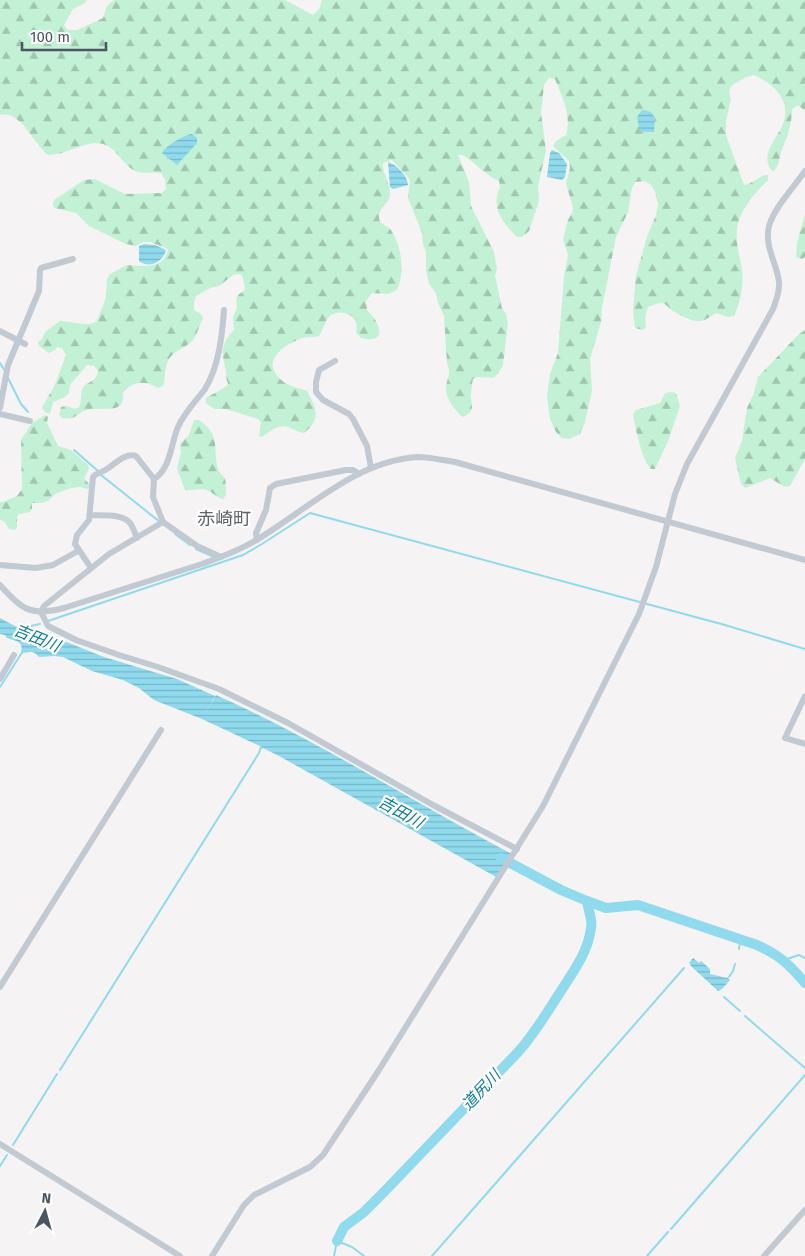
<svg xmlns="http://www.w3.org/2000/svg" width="805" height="1256" viewBox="0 0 805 1256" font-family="'Fira Sans','Noto Sans JP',sans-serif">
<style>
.forest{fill:url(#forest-firs)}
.water{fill:url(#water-rules)}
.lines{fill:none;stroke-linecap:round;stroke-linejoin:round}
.stream{stroke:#90daee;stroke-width:2}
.river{stroke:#90daee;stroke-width:10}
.minor{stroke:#c1cad2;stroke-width:6}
.labels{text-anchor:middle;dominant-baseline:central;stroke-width:4.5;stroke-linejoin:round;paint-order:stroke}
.water-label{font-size:16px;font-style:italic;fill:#0c7c9b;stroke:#fff}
.quarter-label{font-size:18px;fill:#5f6368;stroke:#fff}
</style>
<defs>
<pattern id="forest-firs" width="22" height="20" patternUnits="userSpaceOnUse" patternTransform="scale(1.25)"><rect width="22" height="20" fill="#c3f1d5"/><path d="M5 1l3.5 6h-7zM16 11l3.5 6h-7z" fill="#a0c6b0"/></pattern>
<pattern id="water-rules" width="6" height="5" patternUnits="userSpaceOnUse" patternTransform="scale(1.25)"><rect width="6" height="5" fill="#90daee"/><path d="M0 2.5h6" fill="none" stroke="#78b4c4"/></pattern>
</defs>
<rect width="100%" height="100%" fill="#f5f3f3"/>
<g class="forest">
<path d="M0 0H87L85 3 73 9 64 25 68 30H77L103 18 107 6 114 0H285L313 15 319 9 322 0H805V111L798 105 792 109C792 125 787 137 781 152 779 160 779 165 774 171H772C759 155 777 139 783 124 792 101 774 84 754 75L746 77 731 86 729 92 731 99 726 121V135L744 185C755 183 761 174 768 175V180C756 192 742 206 738 224 734 240 740 255 742 270 744 285 740 304 734 316L728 317 716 313C711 316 706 320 701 321 695 323 681 316 675 312 662 304 667 299 648 307L645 318 646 327 643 330 635 328 633 310 636 275 648 234 656 215 658 204 655 191 650 184 644 181 635 182 632 188 628 212 616 237 602 308 601 322 590 359 592 391 585 422 580 434 569 439 562 438 556 432 550 419 547 397 550 374 558 353 564 277 568 255 563 239 568 220 572 213 573 208 566 183 570 168 569 161 553 146 556 141 566 135C572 116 562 97 555 79L549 78 544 85 541 113 546 151 538 186 539 201 529 231 522 237H517C503 223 490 207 500 187L499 181C485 175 476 163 463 155H458L469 182 471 206 494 252 497 269 495 276 502 308 506 314 508 323 503 365 498 374 493 378 476 377 473 379C472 384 471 390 471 396 471 406 476 411 463 417 454 410 445 398 446 386 448 377 451 372 447 363L444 316 438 303 436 293 429 284 426 270V252L423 244 422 233 408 198 410 181 408 177 392 160 383 163C382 173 390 183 390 193 391 202 378 208 379 217 379 225 387 225 391 230 402 247 405 272 397 290L388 294 372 293 366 301 367 310C380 322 389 345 361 338L356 332C361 316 342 308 331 315 325 320 323 330 319 336 313 338 307 336 300 339 279 347 259 365 285 383 292 387 300 388 307 391 316 408 322 419 304 433 298 432 294 429 288 427 277 424 271 431 262 437L259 436 261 422 258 419 226 409H214L206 403V398L227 386 228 383C225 377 227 373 225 367 221 351 222 342 234 330L233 317 237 308 236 299 239 294 244 291 245 287 242 275 238 274 233 275 219 286 210 288 196 296 194 302V310L201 314 203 318C200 324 198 331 195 337 190 347 175 349 169 359 164 367 166 378 163 386L158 388C145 380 132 381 123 393 125 415 104 407 91 409 78 410 78 421 62 418L59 414 61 407 66 406 75 409 79 407C82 401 80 396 82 390 85 381 97 383 98 371L94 366 87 365 70 385 69 393 65 397 53 402 50 414C46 413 43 411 42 407L54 387 66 355 62 348 57 347 55 350 49 353 39 346 38 342 42 339 45 332 60 321C73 321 86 328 97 321L106 297 107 279 110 274 127 265C142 266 164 270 168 250L166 248 150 242H143L136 246 126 244 89 226 76 213 54 208 53 204 54 200 84 180 95 179 125 194 162 193 166 189 165 180 161 173C153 171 144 175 135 171 120 163 116 143 96 143 82 143 65 155 48 155 33 143 21 110 0 115Z"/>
<polygon points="805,214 805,257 802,259 796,257 797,243"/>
<polygon points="805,330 805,459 790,486 785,487 770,478 745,488 741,484 735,458 742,441 747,408 754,393 758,377 799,334"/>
<path d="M671 392 676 393 680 406 668 441 655 469H651C642 460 635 427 633 414L636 410 660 403 665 393Z"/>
<polygon points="45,415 48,417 47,423 58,446 71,450 88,465 89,469 84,478 89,484 90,488 88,489 80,487 71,488 55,494 48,501 42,503 32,503 32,509 30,512 19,514 17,517 17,528 15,530 9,529 4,521 0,520 0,502 3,502 17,496 22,489 21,440 32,423"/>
<path d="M194 420H199C222 437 212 446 218 469 219 473 223 475 225 479 226 483 226 490 226 495L223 499C215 497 211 490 203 489 198 489 191 491 185 490L177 469 181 452 180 444 189 435Z"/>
</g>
<g class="water">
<polygon points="644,110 651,112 655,120 654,132 640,132 637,117 641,111"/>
<path d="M192 134 197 138V143L177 165 162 153C165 146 184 135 192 134Z"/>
<polygon points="552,150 559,153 567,164 565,177 562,180 547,177 550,153"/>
<path d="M388 162C397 165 407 175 408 185L393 189 390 187Z"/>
<path d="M144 244 155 245 166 250C163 262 149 269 139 261V246Z"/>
<path d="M0 618 24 631 44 633 104 657 177 679 215 696 204 716 216 695C319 741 413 802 512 854L498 878 279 756 263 748 262 749 260 746 202 719 154 700 139 688 123 680 92 671 63 657 54 656 39 657C33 649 28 653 21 653 24 641 16 641 7 638L5 635 0 634Z"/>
<polygon points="693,958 699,963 701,961 710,969 710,974 727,978 729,976 728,978 730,980 722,989 718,991 692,967 689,963"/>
</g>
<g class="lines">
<g class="stream">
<polyline points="0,363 5,371"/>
<polyline points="8,378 21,404 28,412"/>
<polyline points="74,450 98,471"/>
<polyline points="101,475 160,522"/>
<polyline points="175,534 190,545"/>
<polyline points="196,549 214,557"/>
<polyline points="48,621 243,555 262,544 310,513 725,625 805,649"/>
<polyline points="17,629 40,624"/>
<polyline points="0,687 23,651"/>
<polyline points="739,949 740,941"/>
<polyline points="784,960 799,955 805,958"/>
<polyline points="729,977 733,971 735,964"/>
<polyline points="724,997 740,1011"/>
<polyline points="745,1016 805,1068"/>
<polyline points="60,1070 259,753 261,747"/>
<polyline points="13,1145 57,1074"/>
<polyline points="0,1166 7,1155"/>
<polyline points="671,1229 805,1075"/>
<polyline points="334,1256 337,1241 352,1247 364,1256"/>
<polyline points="432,1256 684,968"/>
<polyline points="647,1256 668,1232"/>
</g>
<g class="river">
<path d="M501 858 561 890 587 901 606 908 638 905 757 945C780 956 788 963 805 983"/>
<path d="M337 1241 344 1227 364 1212 383 1193 519 1051C534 1034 545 1016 557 997 570 976 588 954 591 928 593 920 588 910 587 901"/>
</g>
<g class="minor">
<polyline points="0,331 25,344"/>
<polyline points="335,361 319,370 316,382 316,392 323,400 349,414 353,419 367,446 371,468"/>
<polyline points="0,408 8,365 39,291 40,270 41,268 73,259"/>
<polyline points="0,414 30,421"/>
<path d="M154 479C171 469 171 442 178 427 184 413 196 401 205 389 219 366 222 336 224 310"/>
<path d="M90 515C101 516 122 513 130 523 133 527 135 533 137 538"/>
<polyline points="257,540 256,533 266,510 270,488 276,484 346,470 353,470 359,474"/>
<polyline points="0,565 36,568 53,565 78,551"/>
<path d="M91 568 75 544 77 535 89 520 93 477C96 473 98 474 103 471 113 467 123 452 136 456L154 479 153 497 163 522"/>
<path d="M0 585C22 609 30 617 64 608L202 564C221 557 241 550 258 539 308 509 356 461 417 457 429 457 442 460 455 462L805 560"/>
<polyline points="41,612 48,626 76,640 119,655 158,667 219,689 288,723 433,805 517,849"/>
<polyline points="41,612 44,606 109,554 163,522 197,546 221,557"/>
<polyline points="0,679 14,655"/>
<polyline points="805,696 785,738 805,744"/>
<polyline points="0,987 161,730"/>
<polyline points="0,1144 180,1256"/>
<path d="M212 1256 244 1205 254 1195 310 1167 323 1155 379 1070 543 806 639 614 656 567 675 494 687 464 773 309C776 300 780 292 779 282 777 263 764 247 769 226 774 208 794 187 805 171"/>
<polyline points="764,1256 805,1210"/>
</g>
</g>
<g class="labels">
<g class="water-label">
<text transform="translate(37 638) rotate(22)">吉田川</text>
<text transform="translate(401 812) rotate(29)">吉田川</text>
<text transform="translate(481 1090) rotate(-47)">道尻川</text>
</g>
<g class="quarter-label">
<text x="224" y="519">赤崎町</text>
</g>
</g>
<g transform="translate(45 1211) rotate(6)" stroke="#ffffff" stroke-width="4" paint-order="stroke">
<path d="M0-4L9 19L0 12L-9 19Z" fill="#4a5661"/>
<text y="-8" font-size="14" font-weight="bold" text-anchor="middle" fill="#4a5661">N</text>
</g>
<path d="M22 42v8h84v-8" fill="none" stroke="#4a5661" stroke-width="2.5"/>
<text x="30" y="42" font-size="15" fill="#4a5661" stroke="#ffffff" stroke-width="4" paint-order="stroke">100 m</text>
</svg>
